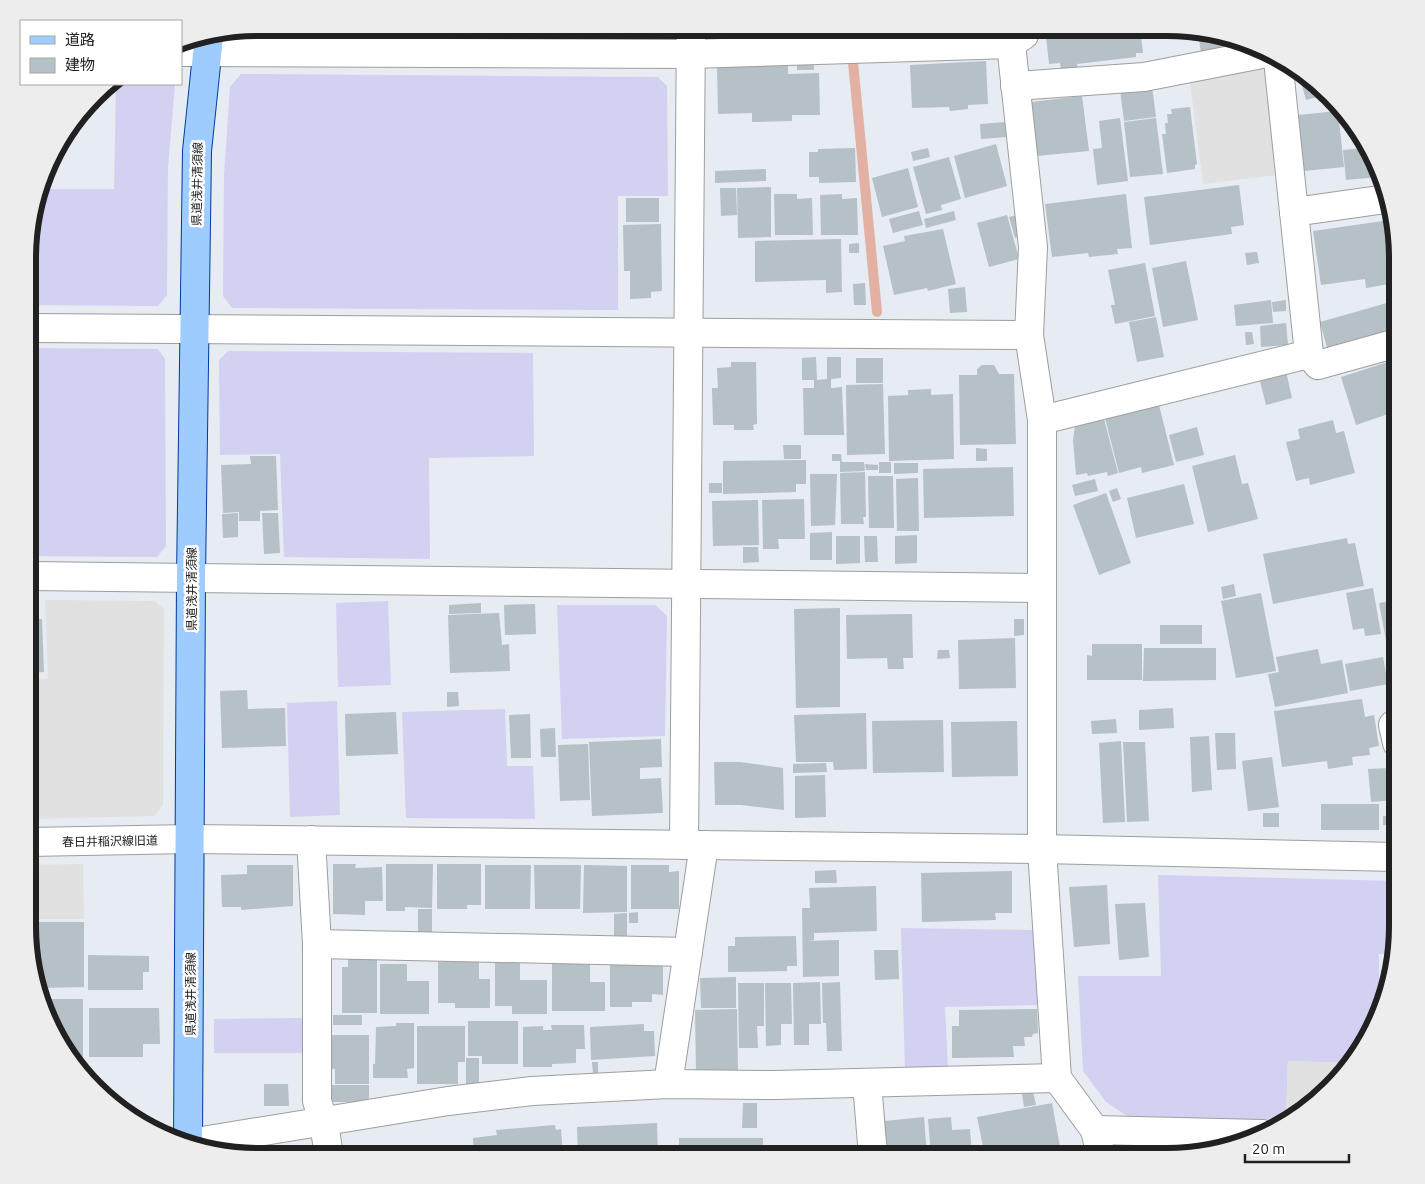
<svg xmlns="http://www.w3.org/2000/svg" width="1425" height="1184" viewBox="0 0 1425 1184" font-family="Ubuntu,'Noto Sans JP',sans-serif">
<style>
.farmland{fill:#d2d1f2}
.parking{fill:#e1e1e1}
.lines{fill:none;stroke-linecap:round;stroke-linejoin:round}
.stream{stroke:#e3b0a4;stroke-width:10}
.building{fill:#b6c0c7}
.minor-casing{stroke:#9e9e9e;stroke-width:30}
.major-casing{stroke:#003a9e;stroke-width:30}
.minor{stroke:#fff;stroke-width:28}
.major{stroke:#9fccff;stroke-width:28}
.labels{text-anchor:middle;dominant-baseline:central;stroke-width:5;stroke-linejoin:round;paint-order:stroke}
.street-label{font-size:12px;fill:#212121;stroke:#fff}
.rim{fill:none;stroke:#212121;stroke-width:6}
</style>
<rect width="100%" height="100%" fill="#e7ebf2"/>
<g class="farmland">
<polygon points="259,28 555,28 555,33 245,30"/>
<polygon points="714,28 844,28 845,39 720,40 714,34"/>
<polygon points="241,74 658,77 667,86 668,196 618,196 618,310 232,308 223,296 224,175 230,87"/>
<polygon points="116,84 175,85 168,167 167,295 158,306 29,305 30,228 43,189 114,189"/>
<polygon points="29,348 158,349 165,359 166,546 157,557 29,556"/>
<polygon points="228,351 533,353 534,456 429,458 430,559 284,557 280,454 220,455 219,360"/>
<polygon points="388,601 391,685 338,687 336,603"/>
<polygon points="557,605 655,605 667,616 665,736 562,739"/>
<polygon points="337,701 340,815 290,817 287,703"/>
<polygon points="505,709 507,766 533,766 535,819 406,818 402,712"/>
<polygon points="1158,875 1397,881 1397,941 1393,954 1379,954 1379,986 1385,986 1374,1027 1348,1063 1288,1061 1286,1118 1282,1121 1127,1116 1106,1102 1083,1071 1078,976 1161,976"/>
<polygon points="901,928 1034,930 1038,1005 945,1007 948,1069 905,1070"/>
<polygon points="306,1018 306,1053 214,1053 214,1019"/>
</g>
<g class="parking">
<polygon points="1256,63 1265,72 1277,175 1203,184 1189,75"/>
<polygon points="45,600 154,601 164,609 163,805 154,816 28,819 29,680 48,679"/>
<polygon points="83,864 84,919 28,919 28,865"/>
<polygon points="1288,1061 1348,1063 1330,1089 1286,1118"/>
</g>
<g class="lines">
<g class="stream">
<polyline points="850,28 851,36"/>
<polyline points="853,62 877,312"/>
</g>
</g>
<g class="building">
<polygon points="1045,28 1140,28 1143,53 1136,53 1136,57 1077,64 1078,67 1061,69 1060,63 1049,64"/>
<polygon points="1182,28 1197,32 1197,37 1182,37"/>
<polygon points="1224,38 1225,49 1201,53 1199,40"/>
<polygon points="986,61 988,104 968,105 968,109 950,111 949,107 912,108 910,65"/>
<rect x="797" y="62" width="17" height="8"/>
<polygon points="788,65 788,74 819,73 820,115 792,115 792,121 752,122 752,113 718,114 717,67"/>
<polygon points="1299,75 1328,94 1306,100"/>
<polygon points="1152,86 1156,117 1124,121 1120,90"/>
<polygon points="1082,96 1089,151 1037,156 1031,102"/>
<polygon points="1190,107 1197,164 1195,165 1195,169 1167,173 1162,134 1166,134 1165,123 1168,123 1167,114 1172,114 1171,109"/>
<polygon points="1338,111 1344,167 1304,171 1298,115"/>
<polygon points="1120,118 1128,181 1097,185 1093,149 1102,148 1099,121"/>
<polygon points="1156,118 1163,174 1130,177 1124,122"/>
<polygon points="1005,122 1006,137 981,139 980,124"/>
<polygon points="996,144 1007,186 965,198 954,156"/>
<polygon points="855,148 856,182 819,183 819,177 809,177 809,152 818,152 818,149"/>
<polygon points="928,148 930,157 913,161 911,152"/>
<polygon points="1365,148 1376,165 1378,177 1346,180 1343,150"/>
<polygon points="949,157 961,199 941,205 942,210 926,214 913,167"/>
<polygon points="908,168 918,207 882,217 872,178"/>
<polygon points="766,169 766,181 715,183 715,171"/>
<polygon points="1239,185 1244,225 1231,227 1232,234 1150,245 1144,197"/>
<polygon points="771,187 771,237 738,238 737,188"/>
<polygon points="720,188 736,188 737,215 721,216"/>
<polygon points="774,194 797,194 797,199 812,198 813,235 775,235"/>
<polygon points="842,194 842,199 857,198 858,235 821,235 820,195"/>
<polygon points="1126,194 1132,248 1117,249 1118,254 1089,257 1088,253 1052,257 1045,204"/>
<rect x="626" y="198" width="33" height="24"/>
<polygon points="919,211 923,225 893,233 889,219"/>
<polygon points="954,211 956,220 926,228 924,219"/>
<polygon points="1007,215 1019,259 989,267 977,223"/>
<polygon points="1017,215 1023,236 1015,238 1009,217"/>
<polygon points="1390,220 1398,259 1397,277 1389,278 1389,284 1366,288 1365,279 1321,285 1313,231"/>
<polygon points="661,224 662,291 651,292 651,298 630,299 630,271 624,271 623,225"/>
<polygon points="943,229 956,284 928,291 927,288 894,295 883,246 905,241 904,236"/>
<polygon points="841,239 842,292 826,293 826,280 755,282 755,241"/>
<polygon points="859,243 859,253 849,253 849,244"/>
<polygon points="1257,252 1259,263 1247,265 1245,253"/>
<polygon points="1186,261 1198,320 1163,327 1152,268"/>
<polygon points="1145,263 1155,316 1115,324 1111,305 1115,305 1108,270"/>
<polygon points="865,283 866,305 854,305 853,284"/>
<polygon points="965,287 967,312 950,313 948,289"/>
<polygon points="1397,295 1397,331 1328,351 1320,322 1394,301 1392,296"/>
<polygon points="1271,300 1273,323 1236,326 1234,305"/>
<polygon points="1286,300 1286,311 1273,312 1272,302"/>
<polygon points="1156,317 1164,357 1137,362 1129,322"/>
<polygon points="1286,323 1288,345 1261,347 1260,326"/>
<polygon points="1245,332 1252,332 1254,344 1246,345"/>
<polygon points="816,357 817,380 827,379 827,357 841,357 841,378 831,379 831,388 842,387 844,435 804,435 803,388 814,388 814,380 802,380 802,358"/>
<rect x="856" y="358" width="27" height="25"/>
<polygon points="1397,359 1397,411 1356,425 1341,377"/>
<polygon points="731,362 756,362 757,424 753,425 754,430 734,430 734,425 713,425 712,388 718,388 717,368 731,367"/>
<polygon points="982,365 994,365 999,374 1014,374 1016,444 960,445 959,375 977,375 977,369"/>
<polygon points="1286,371 1292,398 1266,405 1259,377"/>
<polygon points="883,384 885,454 847,455 846,385"/>
<polygon points="931,389 931,395 953,394 954,459 889,461 888,396 908,395 908,390"/>
<polygon points="1159,405 1174,465 1142,473 1141,467 1119,473 1105,418"/>
<polygon points="1104,419 1118,473 1108,476 1107,472 1088,476 1087,473 1076,475 1073,440 1075,426"/>
<polygon points="1333,420 1336,433 1344,431 1355,473 1310,485 1309,478 1296,481 1286,442 1300,439 1298,429"/>
<polygon points="1197,427 1204,455 1176,462 1169,435"/>
<polygon points="783,445 801,445 801,459 784,459"/>
<polygon points="976,448 987,449 987,461 976,461"/>
<polygon points="832,454 841,454 842,462 864,462 865,471 840,472 840,461 832,461"/>
<polygon points="1235,455 1242,484 1248,483 1258,519 1208,532 1192,466"/>
<polygon points="250,456 276,456 278,510 260,511 260,521 239,521 239,512 223,513 221,465 251,464"/>
<polygon points="806,460 806,484 796,484 796,492 723,494 723,461"/>
<rect x="879" y="462" width="12" height="11"/>
<polygon points="894,463 918,463 918,473 894,474"/>
<polygon points="865,464 878,465 878,470 866,470"/>
<polygon points="1013,467 1014,516 924,518 923,469"/>
<polygon points="865,472 866,517 863,517 864,524 841,524 840,473"/>
<polygon points="810,474 837,474 835,525 811,526"/>
<polygon points="868,476 893,476 894,528 869,528"/>
<polygon points="918,478 919,531 897,531 896,479"/>
<polygon points="1095,479 1098,491 1075,496 1072,485"/>
<rect x="709" y="483" width="13" height="10"/>
<polygon points="1184,484 1194,524 1136,538 1127,498"/>
<polygon points="1117,488 1121,499 1113,502 1109,491"/>
<polygon points="1106,493 1131,563 1099,575 1073,505"/>
<polygon points="804,499 805,539 778,539 779,549 763,549 762,500"/>
<polygon points="758,500 759,545 713,546 712,501"/>
<polygon points="1397,511 1397,549 1387,514"/>
<polygon points="238,513 238,537 223,538 222,514"/>
<polygon points="262,513 278,513 280,553 264,554"/>
<polygon points="832,532 832,560 810,560 810,533"/>
<polygon points="917,535 917,563 895,564 895,536"/>
<polygon points="836,536 860,536 860,563 836,564"/>
<polygon points="864,536 877,536 878,562 865,562"/>
<polygon points="1347,538 1348,544 1355,543 1364,586 1273,604 1263,554"/>
<polygon points="743,547 758,547 759,562 743,563"/>
<polygon points="1234,584 1236,596 1223,599 1221,587"/>
<polygon points="1373,588 1381,634 1365,636 1364,628 1353,630 1346,593"/>
<polygon points="1261,593 1276,671 1236,678 1221,601"/>
<polygon points="1397,600 1397,694 1396,694 1379,603"/>
<polygon points="481,603 481,613 449,614 449,605"/>
<polygon points="535,604 536,634 505,635 504,605"/>
<polygon points="840,608 840,707 796,708 794,609"/>
<polygon points="499,613 502,645 509,644 510,671 450,673 448,615"/>
<polygon points="912,614 913,658 903,658 904,669 888,669 887,658 847,659 846,615"/>
<polygon points="29,619 42,619 44,672 29,673"/>
<polygon points="1014,619 1024,619 1024,635 1014,636"/>
<rect x="1160" y="625" width="42" height="19"/>
<polygon points="1015,638 1016,688 959,689 958,640"/>
<polygon points="1092,644 1142,644 1142,680 1087,680 1087,655 1092,656"/>
<polygon points="1144,648 1216,648 1216,680 1143,681"/>
<polygon points="1318,649 1321,664 1342,660 1348,693 1275,707 1268,674 1279,672 1276,657"/>
<polygon points="938,650 949,650 950,658 937,659"/>
<polygon points="1383,657 1388,684 1350,691 1345,664"/>
<polygon points="247,690 248,709 285,708 286,746 222,748 220,691"/>
<polygon points="447,692 458,692 459,706 447,707"/>
<polygon points="1362,699 1365,717 1374,715 1379,746 1369,748 1370,755 1352,757 1353,765 1328,769 1327,761 1282,767 1274,711"/>
<polygon points="1173,708 1174,728 1139,730 1139,710"/>
<polygon points="396,712 398,754 346,756 345,714"/>
<polygon points="866,713 867,769 834,770 833,762 796,762 794,715"/>
<polygon points="530,714 531,758 511,758 509,715"/>
<polygon points="1116,719 1117,733 1092,734 1091,721"/>
<polygon points="943,720 944,772 873,773 872,721"/>
<polygon points="1017,721 1018,776 952,777 951,722"/>
<polygon points="555,728 556,757 541,757 540,729"/>
<polygon points="1215,733 1235,733 1236,769 1217,770"/>
<polygon points="1209,736 1212,790 1192,792 1190,737"/>
<polygon points="661,739 662,767 640,768 640,779 661,778 663,813 592,816 589,742"/>
<polygon points="1121,741 1125,822 1103,823 1099,743"/>
<polygon points="1123,742 1145,742 1149,821 1127,822"/>
<polygon points="588,744 590,800 560,801 558,745"/>
<polygon points="1272,757 1279,807 1248,811 1242,761"/>
<polygon points="714,762 740,762 783,768 784,810 741,805 715,805"/>
<polygon points="826,763 827,772 793,773 793,764"/>
<polygon points="1391,768 1394,800 1371,802 1368,769"/>
<polygon points="825,775 826,817 795,818 795,776"/>
<rect x="1321" y="804" width="58" height="26"/>
<rect x="1263" y="813" width="16" height="14"/>
<polygon points="1383,816 1395,816 1395,826 1383,825"/>
<polygon points="333,864 356,864 355,868 382,867 383,901 365,901 365,915 333,914"/>
<polygon points="386,864 433,864 432,908 405,907 405,911 386,911"/>
<polygon points="437,864 481,864 481,905 467,905 467,909 437,909"/>
<polygon points="247,865 293,865 293,906 241,910 241,907 222,907 221,875 247,874"/>
<polygon points="485,865 531,865 530,909 485,909"/>
<polygon points="534,865 581,865 580,909 535,909"/>
<polygon points="584,865 627,866 627,912 583,913"/>
<polygon points="631,865 669,865 669,872 679,871 679,909 631,909"/>
<polygon points="836,870 837,883 815,883 815,871"/>
<polygon points="1012,871 1012,913 995,913 996,920 922,922 921,873"/>
<polygon points="1107,885 1110,944 1074,947 1069,887"/>
<polygon points="876,886 877,931 814,933 814,940 808,941 839,940 839,976 803,977 802,908 810,908 809,888"/>
<polygon points="1145,903 1149,957 1119,960 1115,904"/>
<rect x="418" y="909" width="14" height="23"/>
<polygon points="638,912 638,923 629,923 629,913"/>
<polygon points="627,913 627,938 614,938 614,914"/>
<polygon points="28,922 84,922 84,987 41,988 28,941"/>
<polygon points="796,936 797,966 787,966 787,971 728,972 728,946 735,946 735,937"/>
<polygon points="874,950 898,950 899,979 875,980"/>
<polygon points="88,955 149,956 149,972 143,972 143,990 88,990"/>
<polygon points="377,958 377,1013 342,1013 342,967 348,967 348,959"/>
<polygon points="479,961 479,979 490,979 490,1008 455,1008 455,1003 438,1003 438,962"/>
<polygon points="495,962 520,962 520,980 547,980 547,1014 512,1014 512,1006 495,1006"/>
<polygon points="552,963 590,963 590,982 605,982 605,1011 552,1011"/>
<polygon points="1384,963 1391,963 1385,987 1384,986"/>
<polygon points="380,964 407,964 407,981 429,981 429,1014 380,1014"/>
<polygon points="610,965 663,965 663,995 652,994 652,1002 632,1002 632,1007 610,1007"/>
<polygon points="736,977 736,1008 701,1008 700,978"/>
<polygon points="820,982 821,1024 809,1024 809,1045 794,1045 793,983"/>
<polygon points="840,982 842,1051 827,1051 826,1023 823,1023 822,983"/>
<polygon points="738,983 764,983 764,1026 757,1026 758,1048 739,1048"/>
<polygon points="765,983 791,983 792,1024 781,1024 781,1045 766,1046"/>
<polygon points="44,999 83,999 83,1072 51,1027"/>
<polygon points="89,1008 159,1008 160,1044 143,1044 143,1057 89,1057"/>
<polygon points="737,1009 738,1071 696,1072 695,1010"/>
<polygon points="1037,1009 1038,1033 1033,1034 1032,1037 1024,1037 1025,1046 1013,1046 1014,1057 952,1058 952,1026 959,1026 959,1010"/>
<rect x="333" y="1015" width="29" height="10"/>
<polygon points="468,1021 518,1021 518,1064 482,1064 482,1056 468,1056"/>
<polygon points="396,1023 414,1023 414,1068 407,1069 408,1078 373,1078 373,1064 375,1064 376,1027 396,1026"/>
<polygon points="644,1024 644,1031 654,1031 655,1056 591,1060 590,1027"/>
<polygon points="551,1025 584,1025 585,1049 576,1049 576,1063 552,1064 552,1067 523,1067 523,1027 543,1026 543,1030 552,1030"/>
<polygon points="417,1026 465,1026 465,1062 458,1062 458,1084 417,1084"/>
<polygon points="330,1035 369,1035 369,1084 335,1084 335,1069 330,1069"/>
<rect x="466" y="1058" width="13" height="27"/>
<polygon points="592,1062 598,1062 598,1074 593,1074"/>
<polygon points="264,1084 288,1084 289,1106 264,1106"/>
<rect x="329" y="1085" width="40" height="17"/>
<polygon points="1033,1092 1036,1105 1024,1107 1022,1094"/>
<polygon points="743,1103 757,1103 757,1128 742,1128"/>
<polygon points="1052,1103 1061,1152 1037,1156 985,1156 977,1117"/>
<polygon points="924,1117 927,1156 887,1156 884,1121"/>
<polygon points="951,1117 952,1130 970,1129 972,1156 931,1156 928,1119"/>
<polygon points="657,1123 658,1156 578,1156 577,1127"/>
<polygon points="555,1125 556,1130 561,1129 563,1156 474,1156 473,1138 497,1135 496,1130"/>
<rect x="679" y="1138" width="84" height="18"/>
<polygon points="464,1150 465,1156 429,1156 429,1155"/>
<polygon points="262,1151 263,1156 238,1155 238,1154"/>
</g>
<g class="lines">
<defs>
<g id="minor">
<polyline points="1024,28 1024,35 1011,44 1033,247 1029,335 1042,420 1042,849 1057,1078 1095,1130 1101,1156"/>
<polyline points="181,52 691,54 1011,44"/>
<polyline points="1278,60 1294,212 1386,199"/>
<polyline points="1015,86 1144,77 1267,53"/>
<polyline points="29,328 1029,335"/>
<polyline points="1309,354 1318,365 1397,343"/>
<polyline points="1042,420 1309,354 1294,212"/>
<polyline points="29,576 1042,588"/>
<polyline points="1397,743 1393,725 1397,724"/>
<polyline points="311,840 317,944 317,1101 324,1123 329,1156"/>
<polyline points="28,842 191,839 1042,849 1397,857"/>
<polyline points="684,845 691,28"/>
<polyline points="317,944 688,952"/>
<polyline points="867,1083 873,1156"/>
<polyline points="668,1084 704,845"/>
<polyline points="1095,1130 1262,1134"/>
<polyline points="190,1143 448,1101 532,1091 668,1084 775,1085 1057,1078"/>
</g>
<polyline id="major" points="188,1143 191,578 197,151 209,36"/>
</defs>
<use href="#minor" class="minor-casing"/>
<use href="#major" class="major-casing"/>
<use href="#minor" class="minor"/>
<use href="#major" class="major"/>
</g>
<g class="labels">
<g class="street-label">
<text transform="translate(197 184) rotate(-89)">県道浅井清須線</text>
<text transform="translate(191 589) rotate(-90)">県道浅井清須線</text>
<text transform="translate(110 841) rotate(-1)">春日井稲沢線旧道</text>
<text transform="translate(190 994) rotate(-90)">県道浅井清須線</text>
</g>
</g>
<path d="M0 0H1425V1184H0ZM258 36H1167A222 222 0 0 1 1389 258V926A222 222 0 0 1 1167 1148H258A222 222 0 0 1 36 926V258A222 222 0 0 1 258 36Z" fill="#ededed" fill-rule="evenodd"/>
<path class="rim" d="M258 36H1167A222 222 0 0 1 1389 258V926A222 222 0 0 1 1167 1148H258A222 222 0 0 1 36 926V258A222 222 0 0 1 258 36Z"/>
<rect x="20" y="20" width="162" height="65" fill="#ffffff" stroke="#a6a6a6"/>
<rect x="30" y="36" width="25" height="8" fill="#9fccff" stroke="#a6a6a6"/>
<text x="65" y="45" font-size="15" fill="#212121">道路</text>
<rect x="30" y="58" width="25" height="15" fill="#b6c0c7" stroke="#a6a6a6"/>
<text x="65" y="70" font-size="15" fill="#212121">建物</text>
<path d="M1245 1154v8h104v-8" fill="none" stroke="#212121" stroke-width="2.5"/>
<text x="1252" y="1154" font-size="15" fill="#212121" stroke="#ffffff" stroke-width="4" paint-order="stroke">20 m</text>
</svg>
